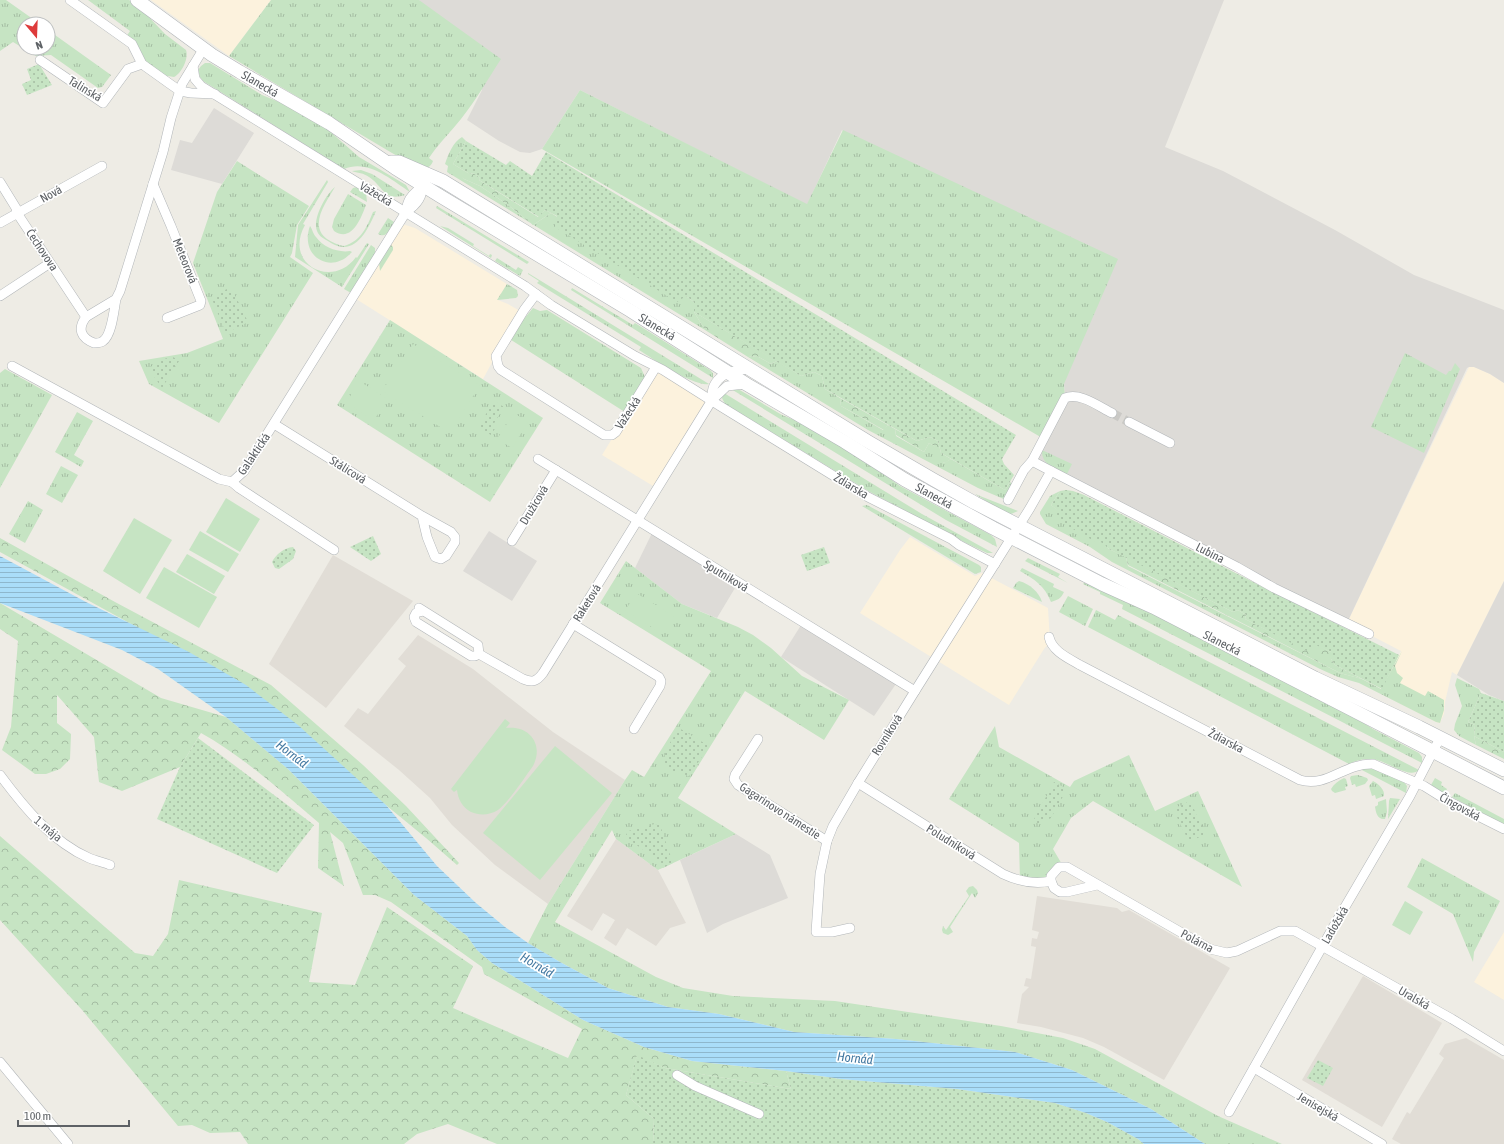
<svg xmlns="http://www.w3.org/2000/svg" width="1504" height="1144" viewBox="0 0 1504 1144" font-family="'Asap Condensed',sans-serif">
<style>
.commercial{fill:#fcf2dd}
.industrial{fill:#dddbd7}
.education{fill:#e1ddd6}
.grass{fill:url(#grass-tufts)}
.forest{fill:url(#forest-crowns)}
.park{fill:url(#park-dots)}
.pitch{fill:#c6e4c3}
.water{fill:url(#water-rules)}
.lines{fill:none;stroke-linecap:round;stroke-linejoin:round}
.street-tunnel{stroke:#cac9c5;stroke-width:9;stroke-dasharray:9 4.5;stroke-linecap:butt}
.street-casing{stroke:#b2b6b9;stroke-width:10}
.secondary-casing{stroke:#b1b5b9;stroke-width:14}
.street{stroke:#fff;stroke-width:9}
.secondary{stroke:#fff;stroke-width:13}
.labels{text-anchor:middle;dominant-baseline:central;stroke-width:3.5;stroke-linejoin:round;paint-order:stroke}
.street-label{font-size:12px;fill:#5d6165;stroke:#fff}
.water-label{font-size:13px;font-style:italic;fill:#457aa2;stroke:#fff}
</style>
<defs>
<pattern id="grass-tufts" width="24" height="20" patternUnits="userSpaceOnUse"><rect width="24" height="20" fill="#c6e4c3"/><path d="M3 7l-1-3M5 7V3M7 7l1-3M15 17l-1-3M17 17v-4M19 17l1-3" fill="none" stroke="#a4bca2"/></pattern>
<pattern id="forest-crowns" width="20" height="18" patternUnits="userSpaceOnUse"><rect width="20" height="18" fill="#c6e4c3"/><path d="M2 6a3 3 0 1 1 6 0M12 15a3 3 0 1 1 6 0" fill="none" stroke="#a4bca2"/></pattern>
<pattern id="park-dots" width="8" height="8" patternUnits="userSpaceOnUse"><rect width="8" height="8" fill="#c6e4c3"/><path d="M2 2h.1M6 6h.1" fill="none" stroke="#a4bca2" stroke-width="1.8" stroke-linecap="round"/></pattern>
<pattern id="water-rules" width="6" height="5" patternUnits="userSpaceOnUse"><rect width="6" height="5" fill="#aaddf9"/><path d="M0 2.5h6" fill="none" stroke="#8eb7cd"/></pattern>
</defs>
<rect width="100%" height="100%" fill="#eeece5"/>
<g class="commercial">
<polygon points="151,0 271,0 229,56"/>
<polygon points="399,223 415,228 507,284 498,300 508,304 520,311 483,379 353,297"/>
<polygon points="656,367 712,400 658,489 602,455"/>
<polygon points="1469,367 1474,367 1490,374 1504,383 1504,581 1457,675 1452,672 1445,702 1444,714 1440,723 1436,722 1380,693 1401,651 1347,623"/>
<polygon points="910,537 975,576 982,573 1048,608 1050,642 1044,649 1009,705 860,613 900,550"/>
<polygon points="1504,932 1504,1000 1474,982"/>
</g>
<g class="industrial">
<polygon points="419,0 1224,0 1165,147 1223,171 1335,230 1414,275 1504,310 1504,383 1490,374 1474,367 1469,367 1467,368 1347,623 1032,461 1065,398 1064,384 842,130 807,205 580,90 542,149 530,153 520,152 499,141 467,120 482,90"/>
<polygon points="214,108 254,133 222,184 171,170 180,140 192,143"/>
<polygon points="489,531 537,561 512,601 463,571"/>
<polygon points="653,531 738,583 717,618 682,604 635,568"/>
<polygon points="1504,581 1504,701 1489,695 1457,675"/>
<polygon points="803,622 898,681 874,716 781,657"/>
<polygon points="736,834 770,855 788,898 723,924 707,933 680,860"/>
</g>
<g class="education">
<polygon points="333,555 413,601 326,708 269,664"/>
<polygon points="418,635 473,669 553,732 625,780 548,904 495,865 452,825 430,798 399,770 344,726 358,708 368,714 406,666 398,659"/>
<polygon points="616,839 658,870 686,923 670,928 656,946 627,928 616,946 604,938 615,920 603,913 592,931 567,916"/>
<polygon points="1037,896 1117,908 1122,912 1129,910 1230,968 1164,1080 1104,1047 1083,1038 1041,1027 1017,1023 1022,994 1029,987 1024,986 1026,978 1031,979 1036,947 1031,946 1032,938 1037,939 1039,932 1032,930"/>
<polygon points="1363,976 1442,1023 1382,1127 1302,1080"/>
<polygon points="1466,1038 1504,1060 1504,1144 1401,1144 1392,1139 1407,1112 1410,1114 1444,1058 1439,1054 1445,1044"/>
</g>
<g class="grass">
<polygon points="0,0 6,0 40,24 24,24 24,48 48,48 48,30 111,75 102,87 98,88 51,55 36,56 13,42 0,51"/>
<path d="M88 0H129L132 2 131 4 145 13 165 34 186 50C189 58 182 73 174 77L168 76 167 78 147 64 126 37 130 31Z"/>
<path d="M271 0H419L501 59C488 79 476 100 461 119 450 133 438 144 429 158L433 161C432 164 430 167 426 168 419 169 399 157 392 153L229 56Z"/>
<path d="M205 63H210L262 95 284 104 326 128 359 157 406 185 410 192C390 179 368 159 344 169L203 81 200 77 198 70 201 66Z"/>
<polygon points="580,90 807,204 843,130 1118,259 1064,384 1065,398 1044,439 542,149"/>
<path d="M462 137 466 141 453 164 464 179 480 186 508 205 533 225 551 213 686 296 694 302V312L705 330 447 172 448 166 445 164C448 155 453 142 462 137Z"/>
<polygon points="237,161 309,206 297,225 292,253 290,257 313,273 219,423 149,384 139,361 187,353 223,339 193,263 217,192"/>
<path d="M361 170 372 174 405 195C384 202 383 186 369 177 364 173 357 173 352 171Z"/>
<path d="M327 180 328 182 303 224 305 225C283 264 332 290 356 257L357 258 367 243 369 244 342 287 295 257 298 225Z"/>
<path d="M335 187C327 201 308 225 327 239 332 242 337 245 344 246 361 241 367 227 373 212L376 211C368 230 355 257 331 243 325 239 319 237 317 231 312 219 326 194 335 187Z"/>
<polygon points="357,187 366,193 367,202 350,192 353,188"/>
<path d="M348 194 366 205C361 218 352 243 334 231L332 227 334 219Z"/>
<polygon points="437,206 529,262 527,264 436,208"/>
<path d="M388 218 394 222C390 229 387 239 378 234Z"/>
<path d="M310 226C312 228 313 234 316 237 323 247 338 253 350 251L352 252C331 276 299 256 310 226Z"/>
<polygon points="440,226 448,228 474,244 473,246 489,256 490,254 492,255 491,258"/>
<polygon points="390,244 393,247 393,250 380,271 379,263"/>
<polygon points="371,245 375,248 375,253 351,293 344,289"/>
<polygon points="497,258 516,270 518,267 523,270 520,276 495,261"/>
<path d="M528 273 709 384C694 387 653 359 639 350L641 347 537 283 539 281 528 274Z"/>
<polygon points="507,284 517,290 518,296 516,298 497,300"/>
<polygon points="572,288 633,325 635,323 710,370 713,373 713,378 571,290"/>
<polygon points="533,308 540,311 547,310 641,368 645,377 628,414 508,338"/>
<polygon points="390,320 543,418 490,502 337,405"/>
<polygon points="1405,353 1446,375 1449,371 1451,371 1455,363 1460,369 1424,453 1371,427"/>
<polygon points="757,356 771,364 777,361 801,376 814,372 822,376 825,389 840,398 841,406 883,430 888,425 895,429 896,436 924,452 929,443 934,446 944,463 951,459 1005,490 1010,482 1014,485 1006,500 978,488 868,430 748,357"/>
<polygon points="5,369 52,395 0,488 0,373"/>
<polygon points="731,389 738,389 782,415 807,425 856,454 900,486 991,535 995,539 997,547 946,520"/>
<polygon points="724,393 922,514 993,553 987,553 968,544 870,492 725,404 722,398"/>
<polygon points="77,412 93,421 74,455 84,461 81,467 55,452"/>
<path d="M1042 450 1072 464 1067 474C1056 469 1041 465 1042 450Z"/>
<polygon points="61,466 78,475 62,503 46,494"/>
<polygon points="1060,491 1051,505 1099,541 1105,544 1109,549 1126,557 1128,566 1340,673 1362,679 1381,689 1402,651 1395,666 1397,673 1403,678 1400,683 1425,696 1428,691 1444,700 1444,710 1440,723 1436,722 1359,683 1338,677 1320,669 1112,562 1090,547 1046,524 1040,514 1040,512 1050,496"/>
<polygon points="975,494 1018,511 1011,514 1005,513"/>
<polygon points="28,501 43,510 25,543 9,534"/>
<polygon points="867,505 979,565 981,567 981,572 975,574 862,506"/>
<polygon points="1028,558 1060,574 1058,577 1068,583 1025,561"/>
<polygon points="626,561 682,604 738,627 753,635 771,648 802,676 849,700 824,740 745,691 678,798 736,834 658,870 616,839 612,830 555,922 656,977 683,988 733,996 835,1001 1001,1026 1063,1038 1095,1049 1218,1116 1282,1144 1205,1144 1151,1109 1072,1070 1015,1052 896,1039 794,1032 719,1014 668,1007 608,988 560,962 528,943 548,904 625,780 632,770 644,777 711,671 600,603"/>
<path d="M1022 568 1054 584 1053 587 1064 592C1061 599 1057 600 1051 602 1045 586 1034 579 1020 571Z"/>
<path d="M1019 581C1030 584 1039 592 1042 602L1013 588 1016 583Z"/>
<polygon points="1084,583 1103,589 1342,709 1373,729 1419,753 1422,757 1422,763 1122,609 1123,605 1100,594 1100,592 1083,584"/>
<polygon points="1068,596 1093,609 1085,626 1059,612"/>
<path d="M1096 610 1115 620 1118 615 1419 770C1410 779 1389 763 1377 760 1367 758 1359 759 1349 764L1088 627Z"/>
<polygon points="1457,678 1479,689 1481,693 1468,722 1475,725 1474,736 1476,745 1459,736 1454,730 1455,724 1462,706 1455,685"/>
<polygon points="995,726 999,747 1070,787 1074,781 1129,755 1155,811 1198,791 1242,887 1093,801 1071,818 1053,849 1063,866 1051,881 1020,881 1019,843 949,799"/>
<polygon points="1373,767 1404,782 1407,786 1406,793 1358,768"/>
<polygon points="1358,775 1367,778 1368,780 1365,784 1356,787 1355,784 1352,785 1350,778 1351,776"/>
<path d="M1344 778 1346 779 1348 786 1345 787 1346 790 1335 793 1332 791 1331 789C1334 784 1338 781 1344 778Z"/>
<polygon points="1435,778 1442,782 1441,785 1447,789 1445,793 1449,796 1431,785"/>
<path d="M1373 781C1379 784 1385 790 1384 796L1376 799 1375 795 1372 796 1369 786Z"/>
<polygon points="1455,793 1504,819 1504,825 1452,797"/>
<polygon points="1390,798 1400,799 1388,819 1389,801"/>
<path d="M1386 799 1387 812 1385 819C1377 820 1376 812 1375 807L1378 805V802Z"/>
<polygon points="1422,858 1500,901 1474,952 1473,962 1453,914 1407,887"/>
<polygon points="973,886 977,890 978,893 975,898 972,893 950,927 953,932 948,935 943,933 942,930 943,926 946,930 969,896 966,891 969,887"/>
</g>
<g class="forest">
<polygon points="453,164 468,173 475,174 480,178 479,180 538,217 545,210 551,213 533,225 508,205 480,186 464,179 454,170"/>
<polygon points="694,312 777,361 771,364 757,356 748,357 705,330"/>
<polygon points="840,398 888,425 884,430 841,406"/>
<polygon points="895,429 917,441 930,437 938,441 941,453 951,459 945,463 936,459 934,446 929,443 924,452 896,435"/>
<polygon points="0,538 115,602 271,685 363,765 406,806 459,863 457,865 426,838 304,738 162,641 0,552"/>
<polygon points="1126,557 1233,612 1238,610 1246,615 1245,619 1307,650 1316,644 1331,652 1331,659 1335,665 1362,679 1340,673 1128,565"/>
<path d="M0 603 161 698 226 717 288 769 414 895 467 936 477 950 492 963 583 1020 644 1047 692 1061 786 1071 791 1089 665 1068 637 1056 626 1095 654 1119 653 1144H497L448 1124 417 1134 404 1144H248L240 1132 210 1133 192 1125 178 1126 83 1011 0 920V836L135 953 153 956 168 934 179 880 322 913 309 982 355 985 387 907 473 966 453 1008 568 1058 582 1029 484 974 482 967 391 902 375 895H363L343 843 330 832 344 886 318 868 319 823C281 791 244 757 201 733L180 767 122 791 99 782 94 737 57 695V723L71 734 70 759 60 769 46 774H35L2 750 11 727 18 641 0 629Z"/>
<polygon points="1474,736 1504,752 1504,759 1476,745"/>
</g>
<g class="park">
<polygon points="39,64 52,85 27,95 22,84 31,80 27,69"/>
<polygon points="466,141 506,165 510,161 532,176 546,152 1016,435 1002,459 1004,464 1014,475 1005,490 941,453 938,441 930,437 917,441 825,389 822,376 814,372 801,376 694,312 694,302 686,296 677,302 555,227 557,216 545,210 539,217 479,180 480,178 475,174 468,173 453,164"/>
<polygon points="231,287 248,322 226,333 211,297"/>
<polygon points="173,357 179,361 162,388 149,369 158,360"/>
<polygon points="494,401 504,407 493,425 496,427 491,435 478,427"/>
<path d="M1066 490 1073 491 1084 495 1259 585 1399 655 1382 689 1335 665 1331 659V652L1316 645 1307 651 1245 619 1246 615 1238 610 1233 612 1109 549C1105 544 1101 541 1094 541L1057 520V510L1051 505 1060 491Z"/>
<polygon points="373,536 381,554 371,561 350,547"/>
<path d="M293 547 296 551 293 559 279 569 275 568 272 562C276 554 284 548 293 547Z"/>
<polygon points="824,547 830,563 807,571 801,555"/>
<polygon points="1481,693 1504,701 1504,752 1474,736 1475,725 1468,722"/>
<polygon points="679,728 709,746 689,776 684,775 680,771 676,772 665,768 665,751"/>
<polygon points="198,738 314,825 277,873 157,819 180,767"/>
<polygon points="1054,782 1067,789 1051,818 1039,824 1033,821"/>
<polygon points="1190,801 1206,834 1189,842 1173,809"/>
<polygon points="655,824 660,825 673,863 663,868 648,853 625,837 628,831"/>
<polygon points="637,1055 665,1068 791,1089 786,1071 841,1079 957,1089 1055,1103 1086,1113 1107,1122 1138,1139 1144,1144 653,1144 654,1119 626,1095"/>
<polygon points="1318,1060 1333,1068 1323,1086 1307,1078"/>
</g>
<g class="pitch">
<polygon points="413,344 480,385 450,433 382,391"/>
<polygon points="359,381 388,399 374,420 346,403"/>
<polygon points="514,413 528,422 512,448 497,439"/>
<polygon points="226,498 260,519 240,552 206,532"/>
<polygon points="134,518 172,540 140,594 103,571"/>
<polygon points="200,531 239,554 228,572 189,550"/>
<polygon points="187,554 225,576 214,594 176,572"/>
<polygon points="164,567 217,597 199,628 146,598"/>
<polygon points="636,593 674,616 663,634 625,611"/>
<path d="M505 719 510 723 506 728C530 725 544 745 533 766 525 777 508 803 498 810 490 815 480 816 471 812 462 807 458 799 457 790L454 792 451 789Z"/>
<polygon points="555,746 612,793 540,880 483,833"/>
<polygon points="1405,901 1423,912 1410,935 1392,925"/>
</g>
<polygon class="water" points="0,556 86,602 189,652 246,685 298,725 386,805 437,866 476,903 505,927 528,943 560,962 608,988 668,1007 719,1014 794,1032 896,1039 1015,1052 1072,1070 1151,1109 1205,1144 1144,1144 1138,1139 1107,1122 1086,1113 1055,1103 957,1089 841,1079 786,1071 692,1061 644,1047 583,1020 492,963 477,950 467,936 414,895 288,769 226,717 158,669 122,650 0,603"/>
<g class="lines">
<polyline class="street-tunnel" points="1112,413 1129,422"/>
<defs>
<g id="street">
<polyline points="70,0 132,44 142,64 170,84 180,91 191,93 215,94"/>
<polyline points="40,60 103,103 128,69 142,64"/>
<polyline points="193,66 195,79 201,86 525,286 551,305 635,356 663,370 720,406 868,497 951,539 959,545 995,564"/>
<polyline points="0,182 16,208 17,213 86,317"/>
<polyline points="153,184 171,226 201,301 200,305 167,318"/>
<path d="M406 212C415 206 423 197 422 186"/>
<polyline points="0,223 102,166"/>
<polyline points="536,294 524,310 496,356 498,366 501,370 604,435 612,435 616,432 656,367"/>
<polyline points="0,296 50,263"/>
<path d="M116 299C114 309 112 335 103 341 101 343 97 343 94 343 81 338 77 329 86 317L116 299 120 291 163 152 171 118 182 84 204 48"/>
<path d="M12 366 219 479 232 482 244 471 406 212C408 193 417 194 425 182"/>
<path d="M712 400C710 376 730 370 750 369"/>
<polyline points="1129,422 1170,443"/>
<polyline points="274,424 422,516 427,537 435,557 441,559 446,556 455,542 455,537 451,532 422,516"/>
<polyline points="538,459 915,691"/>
<polyline points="1032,461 1051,471 1237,567 1274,588 1369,634"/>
<polyline points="232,482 239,488 334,550"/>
<path d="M1008 500 1024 470 1032 461 1065 398C1080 392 1098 406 1112 413"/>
<polyline points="512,541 556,470"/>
<polyline points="419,608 478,645 479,654"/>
<polyline points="423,611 416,613 414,617 416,622 471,656 475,656 479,654"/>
<polyline points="573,624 659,677 661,681 660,686 634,729"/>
<path d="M1049 637C1052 651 1068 658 1080 665L1300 780C1327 788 1344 763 1373 764L1424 786 1448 801 1504 829"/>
<path d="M479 654 523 679C533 683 537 681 543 673L712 400 727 386 745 384"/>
<polyline points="758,739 735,775 734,779 738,785 827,841"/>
<path d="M0 775C23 806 52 842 89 858 96 861 103 862 110 865"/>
<path d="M858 783 1003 874C1018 881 1034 885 1051 881"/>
<polyline points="1097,885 1067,892 1060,892 1054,888 1051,881 1051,876 1059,867 1067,867 1210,949 1227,953 1237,951 1280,931 1295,931 1452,1019 1504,1051"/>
<polyline points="850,928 832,932 816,932 820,874 827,841 833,826 858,783 915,691 1030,508 1051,471"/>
<polyline points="0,1062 68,1144"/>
<polyline points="1254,1068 1382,1144"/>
<polyline points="677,1075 695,1086 759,1114"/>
<polyline points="1229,1112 1335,924 1410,796 1440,738"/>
</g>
<g id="secondary">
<polyline points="137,0 212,55 240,72 329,123 395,168 440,196 631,311 746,384 845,442 905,480 993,528 1102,584 1153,607 1504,788"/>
<polyline points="391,162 399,162 443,181 867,441 934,480 975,503 1315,678 1419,727 1504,770"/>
</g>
</defs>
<use href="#street" class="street-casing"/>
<use href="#secondary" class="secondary-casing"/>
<use href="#street" class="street"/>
<use href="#secondary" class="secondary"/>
</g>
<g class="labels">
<g class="street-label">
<text transform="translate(260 84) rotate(30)">Slanecká</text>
<text transform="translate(85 89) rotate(31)">Talinská</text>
<text transform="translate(51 194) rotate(-29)">Nová</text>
<text transform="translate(376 194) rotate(31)">Važecká</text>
<text transform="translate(42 250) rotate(56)">Čechovova</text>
<text transform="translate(185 261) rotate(68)">Meteorová</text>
<text transform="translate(657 327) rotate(31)">Slanecká</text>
<text transform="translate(628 413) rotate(-57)">Važecká</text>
<text transform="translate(254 454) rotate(-56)">Galaktická</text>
<text transform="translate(348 470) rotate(32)">Stálicová</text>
<text transform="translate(851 486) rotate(31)">Ždiarska</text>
<text transform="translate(934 496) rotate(29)">Slanecká</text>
<text transform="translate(534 505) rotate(-59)">Družicová</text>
<text transform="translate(1210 553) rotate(27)">Lubina</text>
<text transform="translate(726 576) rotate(31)">Sputniková</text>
<text transform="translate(587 603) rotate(-58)">Raketová</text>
<text transform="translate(1222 643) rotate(27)">Slanecká</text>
<text transform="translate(887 735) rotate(-58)">Rovníková</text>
<text transform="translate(1226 741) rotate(28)">Ždiarska</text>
<text transform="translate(1460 807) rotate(29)">Čingovská</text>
<text transform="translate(780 811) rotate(33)">Gagarinovo námestie</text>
<text transform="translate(48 829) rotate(40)">1. mája</text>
<text transform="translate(951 842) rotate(32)">Poludníková</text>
<text transform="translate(1335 925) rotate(-60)">Ladožská</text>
<text transform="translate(1197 941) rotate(28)">Polárna</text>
<text transform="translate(1414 998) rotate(30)">Uralská</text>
<text transform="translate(1318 1107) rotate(30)">Jenisejská</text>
</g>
<g class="water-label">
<text transform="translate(292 754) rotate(38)">Hornád</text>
<text transform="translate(537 965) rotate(31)">Hornád</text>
<text transform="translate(855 1058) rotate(6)">Hornád</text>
</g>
</g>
<g transform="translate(36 36) rotate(161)"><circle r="19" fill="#ffffff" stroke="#bec0c1"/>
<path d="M0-3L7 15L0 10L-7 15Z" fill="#de3b3b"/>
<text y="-6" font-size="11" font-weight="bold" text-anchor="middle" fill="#5d6165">N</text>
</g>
<path d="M18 1120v6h111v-6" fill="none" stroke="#5d6165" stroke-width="2"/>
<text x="24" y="1120" font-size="12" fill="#5d6165" stroke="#ffffff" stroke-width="3" paint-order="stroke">100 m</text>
</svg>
